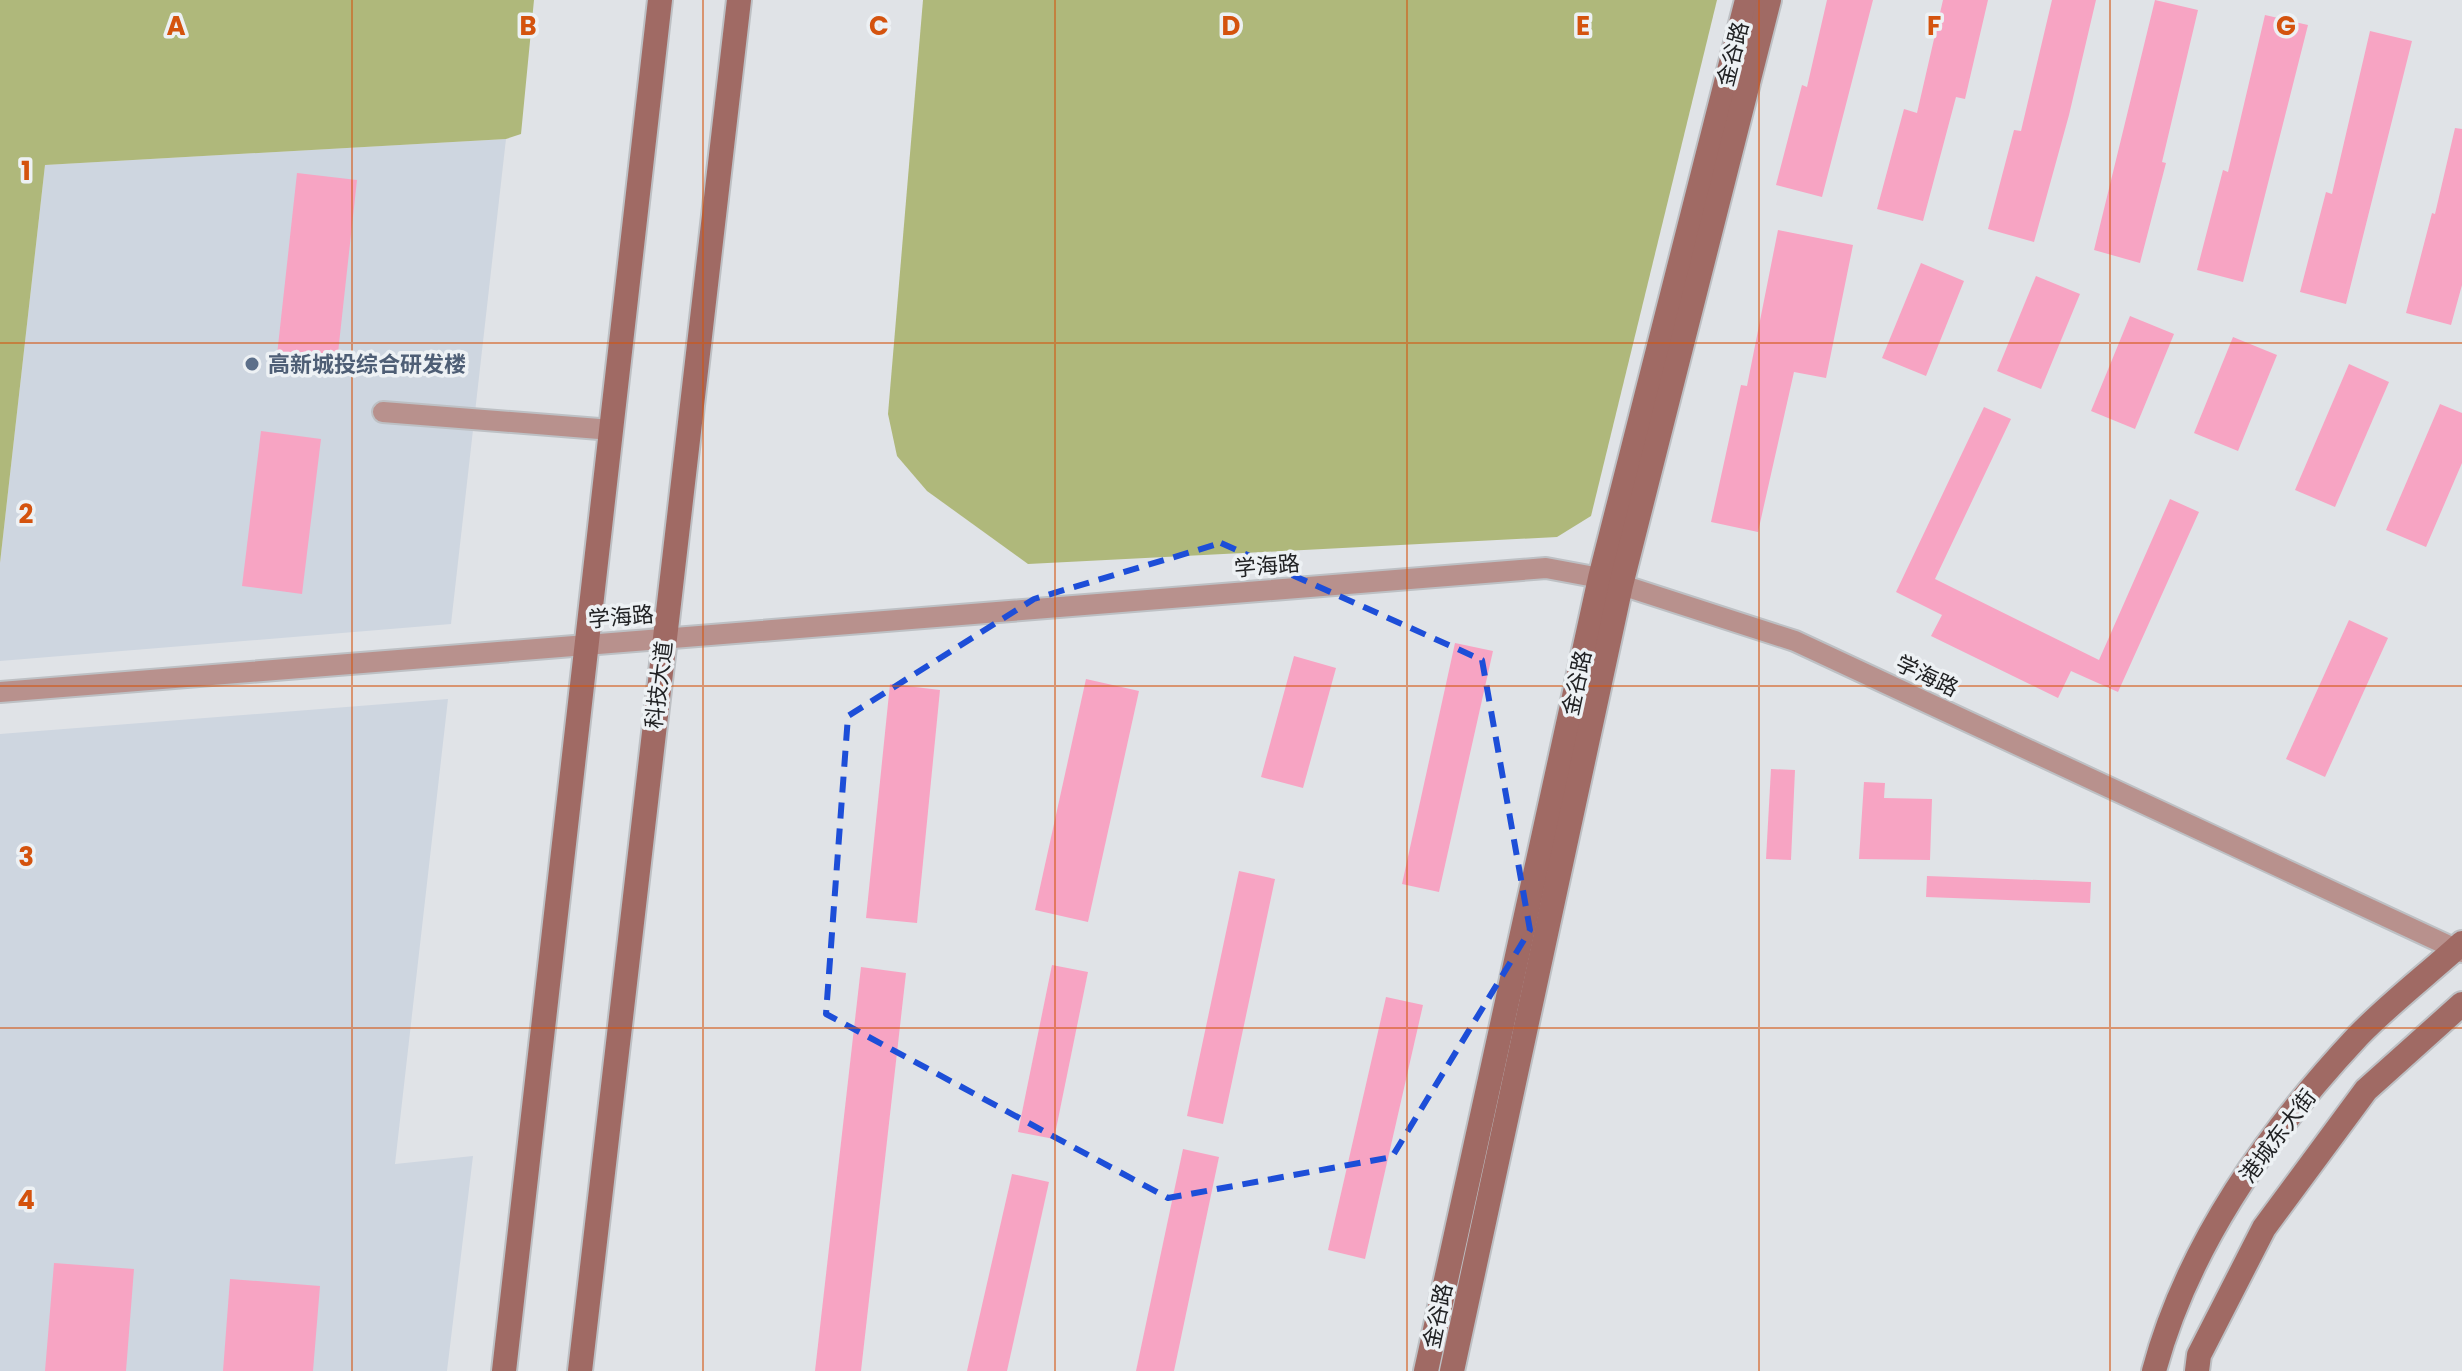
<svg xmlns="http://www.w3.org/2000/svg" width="2462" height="1371" viewBox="0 0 2462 1371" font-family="Poppins,'Noto Sans SC',sans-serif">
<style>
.built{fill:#ced6e0}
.green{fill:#afb87b}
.building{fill:#f7a4c3}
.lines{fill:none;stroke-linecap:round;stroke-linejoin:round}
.street-casing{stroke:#bdc0c4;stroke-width:24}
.secondary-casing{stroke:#bdc0c4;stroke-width:28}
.street{stroke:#b8918d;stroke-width:20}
.secondary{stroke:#a06a64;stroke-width:24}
.marked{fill:none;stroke:#1d4ed8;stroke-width:6;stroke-dasharray:16 10;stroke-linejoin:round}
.grid{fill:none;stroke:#d4530e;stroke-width:2;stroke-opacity:0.55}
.service-dot{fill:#5c6f8a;stroke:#edf1f4;stroke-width:3}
.labels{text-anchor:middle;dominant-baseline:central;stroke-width:7;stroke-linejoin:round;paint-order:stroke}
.street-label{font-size:22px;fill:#202123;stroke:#edf1f4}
.service-label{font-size:22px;font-weight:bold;fill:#4e5e75;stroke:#edf1f4;text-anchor:start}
.grid-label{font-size:26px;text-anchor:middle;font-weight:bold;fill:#d4530e;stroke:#edf1f4;stroke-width:7;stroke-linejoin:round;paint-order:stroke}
</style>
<rect width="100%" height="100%" fill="#e0e3e7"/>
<g class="built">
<polygon points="506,139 451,624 0,661 0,563 45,165"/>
<polygon points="448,699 395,1164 473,1156 447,1371 0,1371 0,734"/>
</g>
<g class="green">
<polygon points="0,0 534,0 521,134 506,139 45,165 0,563"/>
<polygon points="923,0 1717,0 1591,516 1557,537 1028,564 927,491 897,456 888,414"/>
</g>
<g class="building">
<polygon points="1827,0 1873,0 1822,197 1776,185 1802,85 1807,87"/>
<polygon points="1943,0 1988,0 1965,99 1956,97 1923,221 1877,209 1904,109 1917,113"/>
<polygon points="2052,0 2096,0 2069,115 2034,242 1988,229 2014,130 2021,131"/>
<polygon points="2155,0 2198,10 2162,162 2166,163 2140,263 2094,250"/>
<polygon points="2265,15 2308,25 2243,282 2197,270 2223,170 2228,172"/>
<polygon points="2370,31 2412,41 2346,304 2300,292 2326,192 2332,194"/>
<polygon points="2455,128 2462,129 2462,285 2451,325 2406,313 2432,213 2435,214"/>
<polygon points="297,173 357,180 337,362 277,355"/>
<polygon points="1778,230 1853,245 1826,378 1794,372 1758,532 1711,522 1741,385 1747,386"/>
<polygon points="1921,263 1964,281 1926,376 1882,358"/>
<polygon points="2036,276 2080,294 2041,389 1997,371"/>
<polygon points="2130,316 2174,334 2135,429 2091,411"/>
<polygon points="2233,337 2277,355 2238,451 2194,433"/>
<polygon points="2349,364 2389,382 2335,507 2295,490"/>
<polygon points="2440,404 2462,413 2462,463 2426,547 2386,530"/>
<polygon points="1984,407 2011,419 1935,579 2099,660 2170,499 2199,512 2118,692 2071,671 2058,698 1931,636 1942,615 1896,592"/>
<polygon points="261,431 321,439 302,594 242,586"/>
<polygon points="2349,620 2388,638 2325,777 2286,759"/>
<polygon points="1455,643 1493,651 1439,892 1402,884"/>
<polygon points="1294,656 1336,668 1303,788 1261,777"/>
<polygon points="1086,679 1139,691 1088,922 1035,910"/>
<polygon points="890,684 940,690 917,923 866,918"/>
<polygon points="1771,769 1795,770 1791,860 1766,859"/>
<polygon points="1864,782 1885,783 1884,798 1932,799 1930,860 1859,859"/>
<polygon points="1239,871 1275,879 1223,1124 1187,1116"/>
<polygon points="1927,876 2091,882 2090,903 1926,897"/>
<polygon points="1052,965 1088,972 1054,1139 1018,1132"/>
<polygon points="861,967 906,973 861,1371 815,1371"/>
<polygon points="1386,997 1423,1005 1365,1259 1328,1250"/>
<polygon points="1183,1149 1219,1157 1174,1371 1136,1371"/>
<polygon points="1012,1174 1049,1182 1007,1371 967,1371"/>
<polygon points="54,1263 134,1269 126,1371 45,1371"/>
<polygon points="230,1279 320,1286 313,1371 223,1371"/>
</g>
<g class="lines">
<defs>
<g id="street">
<polyline points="383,412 612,430"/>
<polyline points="0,692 1546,568 1600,578 1795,641 2462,952"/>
</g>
<g id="secondary">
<polyline points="504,1371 660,0"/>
<polyline points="580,1371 739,0"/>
<polyline points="1426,1371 1600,578 1747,0"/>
<polyline points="1452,1371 1621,585 1769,0"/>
<path d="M2154 1371C2188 1244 2268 1132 2358 1036 2390 1003 2428 974 2462 943"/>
<polyline points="2197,1371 2199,1355 2264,1228 2366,1090 2462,1004"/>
</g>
</defs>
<use href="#street" class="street-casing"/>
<use href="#secondary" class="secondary-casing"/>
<use href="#street" class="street"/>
<use href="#secondary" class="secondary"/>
</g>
<path class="marked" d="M1221 543 1482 660 1530 930 1392 1157 1168 1198 826 1014 848 716 1034 599Z"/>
<path class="grid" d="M352 0V1371M703 0V1371M1055 0V1371M1407 0V1371M1759 0V1371M2110 0V1371M0 343H2462M0 686H2462M0 1028H2462"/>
<circle class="service-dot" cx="252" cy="364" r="8"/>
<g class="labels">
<g class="street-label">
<text transform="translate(1733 54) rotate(-76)">金谷路</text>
<text transform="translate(1267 566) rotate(-5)">学海路</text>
<text transform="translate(621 617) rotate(-5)">学海路</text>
<text transform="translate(1927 676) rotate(25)">学海路</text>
<text transform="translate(1577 683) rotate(-78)">金谷路</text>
<text transform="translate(659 685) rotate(-83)">科技大道</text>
<text transform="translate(2278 1136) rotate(-53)">港城东大街</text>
<text transform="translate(1438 1316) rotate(-78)">金谷路</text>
</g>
<g class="service-label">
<text x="268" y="364">高新城投综合研发楼</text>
</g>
</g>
<g class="grid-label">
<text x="176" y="35">A</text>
<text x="528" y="35">B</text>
<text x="879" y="35">C</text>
<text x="1231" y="35">D</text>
<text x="1583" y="35">E</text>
<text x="1934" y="35">F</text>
<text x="2286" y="35">G</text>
<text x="26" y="180">1</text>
<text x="26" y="523">2</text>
<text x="26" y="866">3</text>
<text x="26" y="1209">4</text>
</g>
</svg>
